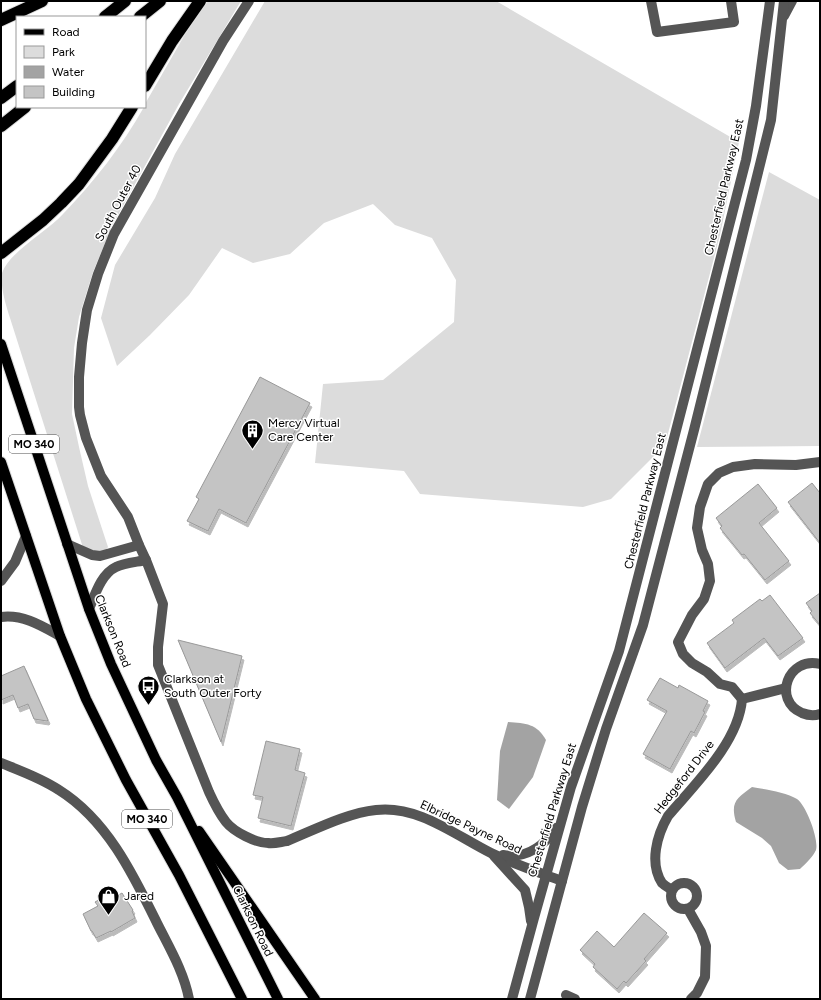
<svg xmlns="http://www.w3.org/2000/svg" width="821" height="1000" viewBox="0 0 821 1000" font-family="Figtree,sans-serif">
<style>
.green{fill:#dcdcdc}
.water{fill:#a3a3a3}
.building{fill:#c4c4c4;stroke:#999;filter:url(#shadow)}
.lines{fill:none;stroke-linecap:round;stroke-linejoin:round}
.major-casing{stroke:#dbdbdb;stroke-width:12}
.highway-casing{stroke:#dbdbdb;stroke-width:14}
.minor{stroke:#555;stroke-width:10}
.major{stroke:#000;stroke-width:10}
.highway{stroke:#000;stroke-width:12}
.labels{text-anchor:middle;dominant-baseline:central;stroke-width:3;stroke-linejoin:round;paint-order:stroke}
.shield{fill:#fff;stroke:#4c4c4c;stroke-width:1}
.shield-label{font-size:11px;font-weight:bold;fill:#000}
.street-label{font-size:12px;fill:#000;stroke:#fff}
.poi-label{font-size:12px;fill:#000;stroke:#fff;text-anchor:start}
</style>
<defs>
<filter id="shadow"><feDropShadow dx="2" dy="4" stdDeviation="0" flood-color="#0004"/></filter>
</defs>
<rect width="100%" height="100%" fill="#fff"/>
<g class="green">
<path d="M208 1H241L179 104 112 226 93 272 79 317 74 348 72 414 79 447 88 486 108 547 104 553 85 554 10 318C6 305 0 287 2 273 10 251 47 232 63 214 94 182 122 146 144 107H145V104L184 36Z"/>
<polygon points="265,1 496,1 739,142 720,235 665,445 611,499 583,507 420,494 404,471 315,463 323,384 383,380 454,322 456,280 432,238 395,225 373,204 324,223 290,254 253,263 222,248 189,295 150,335 117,366 101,318 115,265 155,198 175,154"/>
<polygon points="769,172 820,200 820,446 697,447"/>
</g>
<g class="water">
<path d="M508 722C526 723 537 724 546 740L533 777 509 809 497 800 500 751Z"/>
<path d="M752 787C764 789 786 792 797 799 806 805 819 839 816 850 813 857 805 864 800 869L788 870 779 863 771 846 762 838 736 822C730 802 737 798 752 787Z"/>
</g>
<g class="building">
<polygon points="260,377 310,403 246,523 219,509 208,531 187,521 199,499 196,497"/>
<polygon points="812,483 820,493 820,543 788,502"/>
<polygon points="758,484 777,508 759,523 789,561 765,580 744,554 742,555 720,528 722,526 716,518"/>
<polygon points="820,593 820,625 810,613 812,611 806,603"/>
<polygon points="770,595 803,638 778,656 764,638 725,668 707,643 734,623 732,620 760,599 762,601"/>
<polygon points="178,640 242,656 221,742"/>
<polygon points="24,666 48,720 47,721 34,719 28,704 18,708 13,695 1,700 1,676"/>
<polygon points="660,678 678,688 679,685 708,701 703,711 705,712 694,733 691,731 670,769 643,754 667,711 647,700"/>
<polygon points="266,741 300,749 295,770 305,773 291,826 258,818 263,797 253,795"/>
<polygon points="122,893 133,910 132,911 135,918 111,932 111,931 96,938 92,931 91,931 83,914 98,906 95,902 106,896 108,901"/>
<polygon points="644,913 667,933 644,959 646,961 626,983 624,981 617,989 593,967 595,964 580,950 597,931 614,947"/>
</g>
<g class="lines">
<defs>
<g id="major">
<polyline points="1,344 89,609 111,664 156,760 177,797 278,999"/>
<polyline points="1,462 60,636 86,699 126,780 179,875 242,999"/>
<polyline points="199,831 315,999"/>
</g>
<g id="highway">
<polyline points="105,17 125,1"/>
<polyline points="140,17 160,1"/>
<polyline points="1,20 42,1"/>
<polyline points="145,86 172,41 200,1"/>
<polyline points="1,98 17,86"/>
<polyline points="1,126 25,107"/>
<polyline points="1,253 43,220 61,203 79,184 112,139 132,107"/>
</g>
</defs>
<use href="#major" class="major-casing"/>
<use href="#highway" class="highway-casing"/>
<g class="minor">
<path d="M249 1 223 41 114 234 98 274 87 310 82 343 79 377V407L80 415 86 438 101 476 128 517 139 545 146 560 163 604 158 647V665L209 792C214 803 219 813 226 822 234 832 256 843 268 843 274 844 280 842 287 841 314 830 347 813 376 810 418 805 455 835 491 853 514 864 538 872 562 881"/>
<polyline points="651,1 657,32 734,22 731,1"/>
<polyline points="784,16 792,1"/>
<polyline points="67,544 92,555 100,556 139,545"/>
<polyline points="1,581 15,562 26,536"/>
<path d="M89 609C95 595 101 574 116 567 124 563 137 562 146 560"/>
<path d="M1 617C23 614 42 626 60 636"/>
<path d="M820 664C788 656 772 700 802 713 807 715 814 716 820 714"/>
<polyline points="742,699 732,687 720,684 707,672 692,663 683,654 678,642 692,615 704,599 710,581 708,564 702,550 697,528 700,507 708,484 719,473 733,467 755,464 796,465 820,462"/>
<polyline points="742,699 786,688"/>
<path d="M1 763C21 771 41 778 59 790 107 820 133 874 157 923 169 947 184 972 189 999"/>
<path d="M503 855C526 859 544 846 556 828"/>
<polyline points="494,856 525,890 529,907 531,921"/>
<circle cx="684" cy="896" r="13"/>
<path d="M672 890C669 888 665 886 662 883 649 863 657 835 668 816 695 784 739 742 742 699"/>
<polyline points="688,909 701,932 706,946 705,977 697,993 691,999"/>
<polyline points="566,995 575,999"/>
<polyline points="512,999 534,918 571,787 619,651 746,160 756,106 770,1"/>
<polyline points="530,999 582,807 606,729 643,625 694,430 771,120 784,1"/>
</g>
<use href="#major" class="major"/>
<use href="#highway" class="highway"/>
</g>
<defs>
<symbol id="building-pin" viewBox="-11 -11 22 30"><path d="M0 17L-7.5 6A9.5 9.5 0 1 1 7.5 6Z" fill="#000" stroke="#fff"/><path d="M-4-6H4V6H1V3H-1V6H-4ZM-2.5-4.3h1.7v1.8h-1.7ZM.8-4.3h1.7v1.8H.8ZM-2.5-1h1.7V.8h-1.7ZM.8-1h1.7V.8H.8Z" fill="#fff"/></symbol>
<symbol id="bus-pin" viewBox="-11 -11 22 30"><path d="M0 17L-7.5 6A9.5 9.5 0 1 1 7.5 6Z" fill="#000" stroke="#fff"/><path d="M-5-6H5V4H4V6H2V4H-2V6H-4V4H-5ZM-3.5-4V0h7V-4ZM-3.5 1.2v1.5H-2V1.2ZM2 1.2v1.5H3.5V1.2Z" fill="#fff"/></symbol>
<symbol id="shop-pin" viewBox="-11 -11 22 30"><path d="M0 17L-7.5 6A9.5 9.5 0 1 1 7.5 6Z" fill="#000" stroke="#fff"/><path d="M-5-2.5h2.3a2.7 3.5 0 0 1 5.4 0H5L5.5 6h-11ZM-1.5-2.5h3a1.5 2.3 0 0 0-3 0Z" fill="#fff"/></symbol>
</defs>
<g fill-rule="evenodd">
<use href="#building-pin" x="240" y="418" width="25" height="34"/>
<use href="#bus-pin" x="136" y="674" width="25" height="34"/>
<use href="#shop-pin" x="96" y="884" width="25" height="34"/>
</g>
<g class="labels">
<g class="shield">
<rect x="9" y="435" width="50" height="18" rx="3"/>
<rect x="122" y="810" width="50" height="18" rx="3"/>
</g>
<g class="shield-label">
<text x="34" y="444">MO 340</text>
<text x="147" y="819">MO 340</text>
</g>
<g class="street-label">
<text transform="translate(724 187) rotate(-77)">Chesterfield Parkway East</text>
<text transform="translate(118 203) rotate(-62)">South Outer 40</text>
<text transform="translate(645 501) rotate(-76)">Chesterfield Parkway East</text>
<text transform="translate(113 631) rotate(68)">Clarkson Road</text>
<text transform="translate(684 777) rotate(-52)">Hedgeford Drive</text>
<text transform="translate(552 810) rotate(-73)">Chesterfield Parkway East</text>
<text transform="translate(471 827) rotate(25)">Elbridge Payne Road</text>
<text transform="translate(253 921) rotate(64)">Clarkson Road</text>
</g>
<g class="poi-label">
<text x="268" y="423">Mercy Virtual<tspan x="268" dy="14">Care Center</tspan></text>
<text x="164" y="679">Clarkson at<tspan x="164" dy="14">South Outer Forty</tspan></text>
<text x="124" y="896">Jared</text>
</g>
</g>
<rect width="821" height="1000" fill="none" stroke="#000000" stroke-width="4"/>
<rect x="16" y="16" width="130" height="92" fill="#ffffff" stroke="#999999"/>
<rect x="24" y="29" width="20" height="6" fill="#000000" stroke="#999999"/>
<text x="52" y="36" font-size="12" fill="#000000">Road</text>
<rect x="24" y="46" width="20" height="12" fill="#dcdcdc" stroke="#999999"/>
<text x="52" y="56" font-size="12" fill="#000000">Park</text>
<rect x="24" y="66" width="20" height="12" fill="#a3a3a3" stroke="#999999"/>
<text x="52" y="76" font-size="12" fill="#000000">Water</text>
<rect x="24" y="86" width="20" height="12" fill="#c4c4c4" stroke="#999999"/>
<text x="52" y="96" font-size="12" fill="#000000">Building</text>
</svg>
